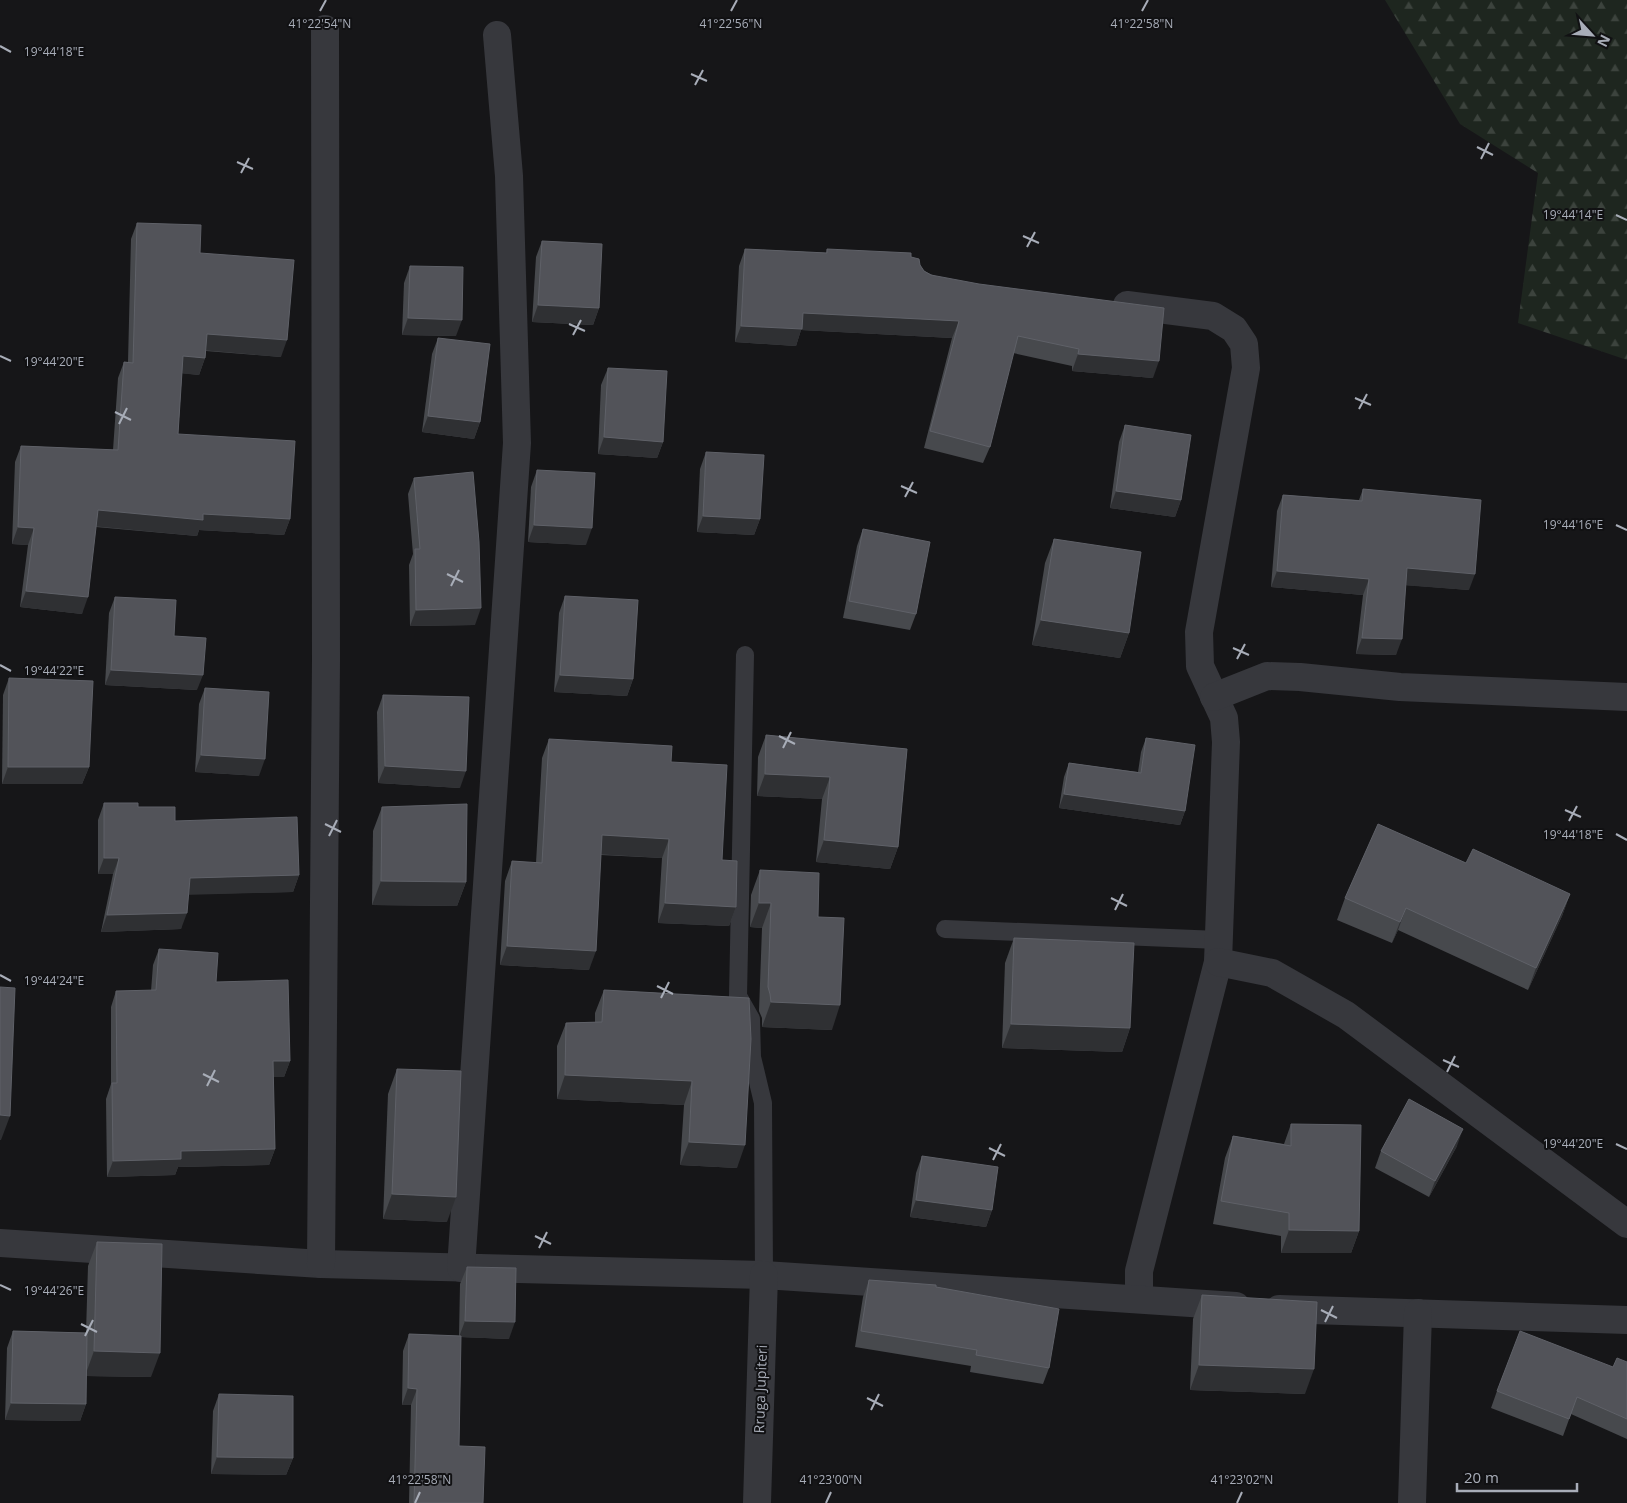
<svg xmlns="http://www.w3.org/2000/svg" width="1627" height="1503" viewBox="0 0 1627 1503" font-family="'Open Sans',sans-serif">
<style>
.forest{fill:url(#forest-firs)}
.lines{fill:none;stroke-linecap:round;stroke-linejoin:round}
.service{stroke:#37383d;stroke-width:18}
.minor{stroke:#37383d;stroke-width:28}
.wall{fill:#47494d}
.shaded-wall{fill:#2f3033}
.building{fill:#525359;stroke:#5f6168}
.ticks{fill:none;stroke:#a8adb8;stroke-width:2}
.labels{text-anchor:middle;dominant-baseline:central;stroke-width:4;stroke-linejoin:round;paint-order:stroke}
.street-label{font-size:14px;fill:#a8adb8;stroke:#111113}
.ticks-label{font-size:12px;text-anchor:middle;fill:#a8adb8;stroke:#111113;stroke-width:4;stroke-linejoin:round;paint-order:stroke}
</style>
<defs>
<pattern id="forest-firs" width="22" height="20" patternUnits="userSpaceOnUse" patternTransform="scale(1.25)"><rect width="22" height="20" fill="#1e261f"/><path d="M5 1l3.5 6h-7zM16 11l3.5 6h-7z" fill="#3c433d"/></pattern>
</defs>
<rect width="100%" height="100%" fill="#161618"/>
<polygon class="forest" points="1385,0 1627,0 1627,360 1518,323 1538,173 1460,124"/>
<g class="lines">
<g class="service">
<polyline points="745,655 738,996 751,1019 752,1057 763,1103 764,1275"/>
<polyline points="945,929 1219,940"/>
</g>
<g class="minor">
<polyline points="1127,305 1213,316 1234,329 1244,344 1246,368 1199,632 1200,666 1224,718 1226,742 1218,962 1139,1271 1139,1299"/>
<polyline points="1214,697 1267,676 1300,677 1400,687 1627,697"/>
<polyline points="1218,962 1272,973 1346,1015 1627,1224"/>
<polyline points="0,1243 321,1264 764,1275 1236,1306"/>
<polyline points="321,1264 326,660 325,29"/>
<polyline points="461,1268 517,443 509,176 497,35"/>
<polyline points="1279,1309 1627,1320"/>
<polyline points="757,1503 764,1275"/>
<polyline points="1412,1503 1418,1313"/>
</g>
</g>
<g class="wall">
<polygon points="137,223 200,253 281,357 206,351 205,358 199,375 182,373 178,434 290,519 284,535 199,530 197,536 96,527 82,614 20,607 28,545 12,544 15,462 21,446 113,450 118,378 124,362 128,362 131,239"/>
<polygon points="542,241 599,308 593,325 532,322 536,257"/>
<polygon points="745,249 826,253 827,249 911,257 920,265 924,271 1153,378 1072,371 1072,366 1013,353 990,447 983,463 924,448 952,338 801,330 796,346 735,342 739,266"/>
<polygon points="410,266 456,336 402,335 404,283"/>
<polygon points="438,338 480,422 474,439 422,432 432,354"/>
<polygon points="608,368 663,442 657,458 598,454 601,385"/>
<polygon points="1125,425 1181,500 1175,517 1110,508 1119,442"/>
<polygon points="706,452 760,519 754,535 697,532 700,469"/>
<polygon points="537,470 586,545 528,542 531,487"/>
<polygon points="414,478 475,625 410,626 409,565 413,554 408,494"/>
<polygon points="1363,489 1469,590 1406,585 1396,655 1356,654 1363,595 1271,587 1277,511 1283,495 1359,500"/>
<polygon points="863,529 916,614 910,630 843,618 857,546"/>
<polygon points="1054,539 1129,633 1120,658 1032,645 1045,563"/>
<polygon points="565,596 633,679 627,696 554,692 559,613"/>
<polygon points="115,597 197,690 105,685 109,613"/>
<polygon points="9,678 89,767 82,784 2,784 3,695"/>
<polygon points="205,688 259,776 195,772 199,704"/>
<polygon points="383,695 460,788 378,783 377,712"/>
<polygon points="766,735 907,749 898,847 890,869 816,862 822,799 757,796 758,757"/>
<polygon points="1146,738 1185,811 1180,825 1059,808 1064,777 1069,763 1138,772 1141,752"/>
<polygon points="549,739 671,762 722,860 736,907 729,926 658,923 662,858 601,855 589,970 500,965 505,881 512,861 536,863 542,758"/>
<polygon points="104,803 138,807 175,821 299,875 293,892 188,894 181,929 101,932 113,874 98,874 98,820"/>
<polygon points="382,807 466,882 457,906 372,905 373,831"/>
<polygon points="1466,863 1570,894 1562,916 1528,990 1398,930 1392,943 1337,920 1345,898"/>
<polygon points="760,870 818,917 832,1030 762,1027 762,1018 759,1011 762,928 750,927 751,895"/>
<polygon points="1014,938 1130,1028 1122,1052 1002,1048 1005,963"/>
<polygon points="159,949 216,982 290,1061 284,1077 273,1077 275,1149 269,1165 178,1167 175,1175 107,1177 106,1099 111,1084 111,1007 116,991 151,991 153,965"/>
<polygon points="604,990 749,998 737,1168 680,1165 684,1105 557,1099 557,1046 566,1023 595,1022 595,1013"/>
<polygon points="397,1069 447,1222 383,1219 388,1094"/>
<polygon points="1291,1124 1359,1231 1351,1253 1281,1253 1281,1236 1213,1224 1225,1158 1233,1136 1284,1144"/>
<polygon points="1457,1146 1429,1197 1375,1168 1381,1151"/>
<polygon points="922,1156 992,1210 986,1227 910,1217 916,1173"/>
<polygon points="97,1242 151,1377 86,1376 86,1404 80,1421 5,1420 7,1348 13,1331 86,1333 88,1266"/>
<polygon points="467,1267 509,1339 461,1337 459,1446 483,1503 409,1503 411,1405 402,1405 403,1351 409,1334 459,1336 460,1284"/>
<polygon points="869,1280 936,1287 1049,1368 1043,1384 970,1372 971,1366 855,1347 863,1297"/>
<polygon points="1202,1295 1305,1394 1190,1390 1193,1319"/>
<polygon points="1627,1362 1627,1439 1571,1414 1563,1436 1491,1408 1497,1391 1613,1367"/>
<polygon points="219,1394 293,1458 286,1475 211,1474 213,1411"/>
</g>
<g class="shaded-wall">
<polygon points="538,305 599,308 593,325 532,322"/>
<polygon points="803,313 959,321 952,338 801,330 796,346 735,342 741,326"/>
<polygon points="408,318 462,320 456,336 402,335"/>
<polygon points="207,334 287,340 281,357 201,350"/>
<polygon points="1078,354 1159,361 1153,378 1072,371"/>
<polygon points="183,356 205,358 199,375 177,373"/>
<polygon points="428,416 480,422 474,439 422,432"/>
<polygon points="604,437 663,442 657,458 598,454"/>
<polygon points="1116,491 1181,500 1175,517 1110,508"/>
<polygon points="98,510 203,514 290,519 284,535 199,530 197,536 92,526"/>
<polygon points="703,516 760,519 754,535 697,532"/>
<polygon points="534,525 592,528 586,545 528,542"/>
<polygon points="18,527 34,528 28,545 12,544"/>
<polygon points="1407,568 1475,574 1469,590 1401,585"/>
<polygon points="1277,571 1369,579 1363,595 1271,587"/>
<polygon points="26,591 88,597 82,614 20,607"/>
<polygon points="481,608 475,625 410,626 416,610"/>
<polygon points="1041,620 1129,633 1120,658 1032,645"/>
<polygon points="1362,638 1402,639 1396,655 1356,654"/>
<polygon points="111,670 203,675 197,690 105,685"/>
<polygon points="560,675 633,679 627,696 554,692"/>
<polygon points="201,755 265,759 259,776 195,772"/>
<polygon points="385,766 466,771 460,788 378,783"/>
<polygon points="8,767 89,767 82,784 2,784"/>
<polygon points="765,774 830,777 822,799 757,796"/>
<polygon points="1064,794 1185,811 1180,825 1059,808"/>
<polygon points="602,835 669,839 662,858 595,854"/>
<polygon points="824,840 898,847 890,869 816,862"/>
<polygon points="104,858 119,858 113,874 98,874"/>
<polygon points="299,875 293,892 183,895 190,878"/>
<polygon points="381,881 466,882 457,906 372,905"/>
<polygon points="1570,894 1562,916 1528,990 1536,968"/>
<polygon points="665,903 736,907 729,926 658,923"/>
<polygon points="759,903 771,903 762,928 750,927"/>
<polygon points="1406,908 1398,930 1392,943 1400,922"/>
<polygon points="187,913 181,929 101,932 107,915"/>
<polygon points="507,946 596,951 589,970 500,965"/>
<polygon points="771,1002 840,1005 832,1030 762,1027"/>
<polygon points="1011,1024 1130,1028 1122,1052 1002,1048"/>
<polygon points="273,1061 290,1061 284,1077 267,1077"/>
<polygon points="565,1075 692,1081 684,1105 557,1099"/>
<polygon points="0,1115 10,1116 1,1140 0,1140"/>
<polygon points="1463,1129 1457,1146 1429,1197 1435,1181"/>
<polygon points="689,1142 745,1145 737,1168 680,1165"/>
<polygon points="275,1149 269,1165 178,1167 175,1175 107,1177 113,1161 181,1151"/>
<polygon points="392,1194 456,1197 447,1222 383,1219"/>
<polygon points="916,1200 992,1210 986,1227 910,1217"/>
<polygon points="1289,1230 1359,1231 1351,1253 1281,1253"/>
<polygon points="465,1321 515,1322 509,1339 459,1337"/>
<polygon points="94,1351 160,1353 151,1377 85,1376"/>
<polygon points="1199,1365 1314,1369 1305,1394 1190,1390"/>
<polygon points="408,1388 417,1389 411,1405 402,1405"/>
<polygon points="11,1403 86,1404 80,1421 5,1420"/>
<polygon points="217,1457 293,1458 286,1475 211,1474"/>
</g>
<g class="building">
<polygon points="137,223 201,225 200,253 294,260 287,340 207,334 205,358 183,356 178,434 295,441 290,519 203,514 203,520 98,510 88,597 26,591 34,528 18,527 21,446 118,450 124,362 133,363"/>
<polygon points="542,241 602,244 599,308 538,305"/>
<polygon points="745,249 827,253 827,249 911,253 911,257 919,259 920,265 924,271 931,275 979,284 1164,308 1159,361 1078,354 1079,349 1018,336 990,447 930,431 959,321 803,313 802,329 741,326"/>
<polygon points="410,266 463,267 462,320 408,318"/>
<polygon points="438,338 490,344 480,422 428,416"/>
<polygon points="608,368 667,371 663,442 604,437"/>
<polygon points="1125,425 1191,435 1181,500 1116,491"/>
<polygon points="706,452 764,455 760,519 703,516"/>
<polygon points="537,470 595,473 592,528 534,525"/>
<polygon points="473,472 479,542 481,608 416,610 415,549 420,549 414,478"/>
<polygon points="1363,489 1481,500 1475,574 1407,568 1402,639 1362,638 1369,579 1277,571 1283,495 1362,501"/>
<polygon points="863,529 930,542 916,614 849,601"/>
<polygon points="1054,539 1141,552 1129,633 1041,620"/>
<polygon points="565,596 638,600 633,679 560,675"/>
<polygon points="115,597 176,600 174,636 206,638 203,675 111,670"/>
<polygon points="9,678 93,681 89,767 8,767"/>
<polygon points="205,688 269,692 265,759 201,755"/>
<polygon points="383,695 469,697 466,771 385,766"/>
<polygon points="766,735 907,749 898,847 824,840 830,777 765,774"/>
<polygon points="1146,738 1195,745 1185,811 1064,794 1069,763 1141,773"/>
<polygon points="549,739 672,746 671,762 727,765 722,860 737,861 736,907 665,903 669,839 602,835 596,951 507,946 512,861 542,863"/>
<polygon points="104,803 138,803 138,807 175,807 175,821 297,817 299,875 190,878 187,913 107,915 119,858 104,858"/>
<polygon points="467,804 466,882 381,881 382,807"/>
<polygon points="1378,824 1466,863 1473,849 1570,894 1536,968 1406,908 1400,922 1345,898"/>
<polygon points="760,870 819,873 818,917 844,918 840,1005 771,1002 770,994 768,987 771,903 759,903"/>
<polygon points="1014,938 1134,943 1130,1028 1011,1024"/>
<polygon points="159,949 218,953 216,982 288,980 290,1061 273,1061 275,1149 181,1151 181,1159 113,1161 112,1083 117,1083 116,991 156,990"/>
<polygon points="0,987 15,988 10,1116 0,1115"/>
<polygon points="604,990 749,998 751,1039 745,1145 689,1142 692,1081 565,1075 566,1023 602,1022"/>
<polygon points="397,1069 461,1071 456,1197 392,1194"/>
<polygon points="1409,1099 1463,1129 1435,1181 1381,1151"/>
<polygon points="1291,1124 1361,1125 1359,1231 1289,1230 1289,1213 1221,1201 1233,1136 1291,1146"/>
<polygon points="922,1156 998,1167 992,1210 916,1200"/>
<polygon points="97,1242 162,1244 160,1353 94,1351"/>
<polygon points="467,1267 516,1268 515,1322 465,1321"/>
<polygon points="869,1280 936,1285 936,1287 1059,1309 1049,1368 976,1355 977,1350 861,1331"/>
<polygon points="1202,1295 1317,1302 1314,1369 1199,1365"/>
<polygon points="13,1331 87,1333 86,1404 11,1403"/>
<polygon points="1520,1331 1613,1367 1617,1358 1627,1362 1627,1419 1577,1397 1569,1419 1497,1391"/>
<polygon points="409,1334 461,1336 459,1446 485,1447 483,1503 414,1503 417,1389 408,1388"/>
<polygon points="219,1394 293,1396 293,1458 217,1457"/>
</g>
<path class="ticks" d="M320 11 326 0M731 11 737 0M1142 11 1148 0M0 46 11 52M691 74 707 81M695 85 703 70M1477 147 1493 155M1481 159 1489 143M237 162 253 169M241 173 249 158M1616 215 1627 220M1023 236 1039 243M1027 247 1035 232M569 324 585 331M573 335 581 320M0 356 11 361M1355 398 1371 405M1359 409 1367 394M115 412 131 420M119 424 127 408M901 486 917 493M905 497 913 482M1616 525 1627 530M447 574 463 582M451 586 459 570M1233 648 1249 655M1237 659 1245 644M0 665 11 671M779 736 795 744M783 748 791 732M1565 810 1581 817M1569 821 1577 806M325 824 341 832M1616 834 1627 840M329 836 337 820M1111 898 1127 906M1115 910 1123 894M0 975 11 981M657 986 673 994M661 998 669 982M1443 1060 1459 1067M1447 1072 1455 1056M203 1074 219 1082M207 1086 215 1070M1616 1144 1627 1149M989 1148 1005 1156M993 1160 1001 1144M535 1236 551 1244M539 1248 547 1232M0 1285 11 1290M1321 1310 1337 1318M1325 1322 1333 1306M81 1324 97 1332M85 1336 93 1320M867 1398 883 1406M871 1410 879 1394M415 1503 420 1492M826 1503 831 1492M1237 1503 1242 1492"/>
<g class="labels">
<g class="street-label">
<text transform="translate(760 1389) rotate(-88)">Rruga Jupiteri</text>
</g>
</g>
<g class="ticks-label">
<text x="731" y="28">41°22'56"N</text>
<text x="1142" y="28">41°22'58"N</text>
<text x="320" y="28">41°22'54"N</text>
<text x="54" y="56">19°44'18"E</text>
<text x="1573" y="219">19°44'14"E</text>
<text x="54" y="366">19°44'20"E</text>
<text x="1573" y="529">19°44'16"E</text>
<text x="54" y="675">19°44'22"E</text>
<text x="1573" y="839">19°44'18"E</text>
<text x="54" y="985">19°44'24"E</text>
<text x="1573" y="1148">19°44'20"E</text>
<text x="54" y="1295">19°44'26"E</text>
<text x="420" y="1484">41°22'58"N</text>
<text x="831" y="1484">41°23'00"N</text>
<text x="1242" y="1484">41°23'02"N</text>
</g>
<g transform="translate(1592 35) rotate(116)" stroke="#111113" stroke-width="4" paint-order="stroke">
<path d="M0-4L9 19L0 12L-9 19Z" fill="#a8adb8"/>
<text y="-8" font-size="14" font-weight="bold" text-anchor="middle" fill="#a8adb8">N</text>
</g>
<path d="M1457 1483v8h120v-8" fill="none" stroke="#a8adb8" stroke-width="2.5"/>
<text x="1464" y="1483" font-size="15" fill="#a8adb8" stroke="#111113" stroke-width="4" paint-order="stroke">20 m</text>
</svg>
